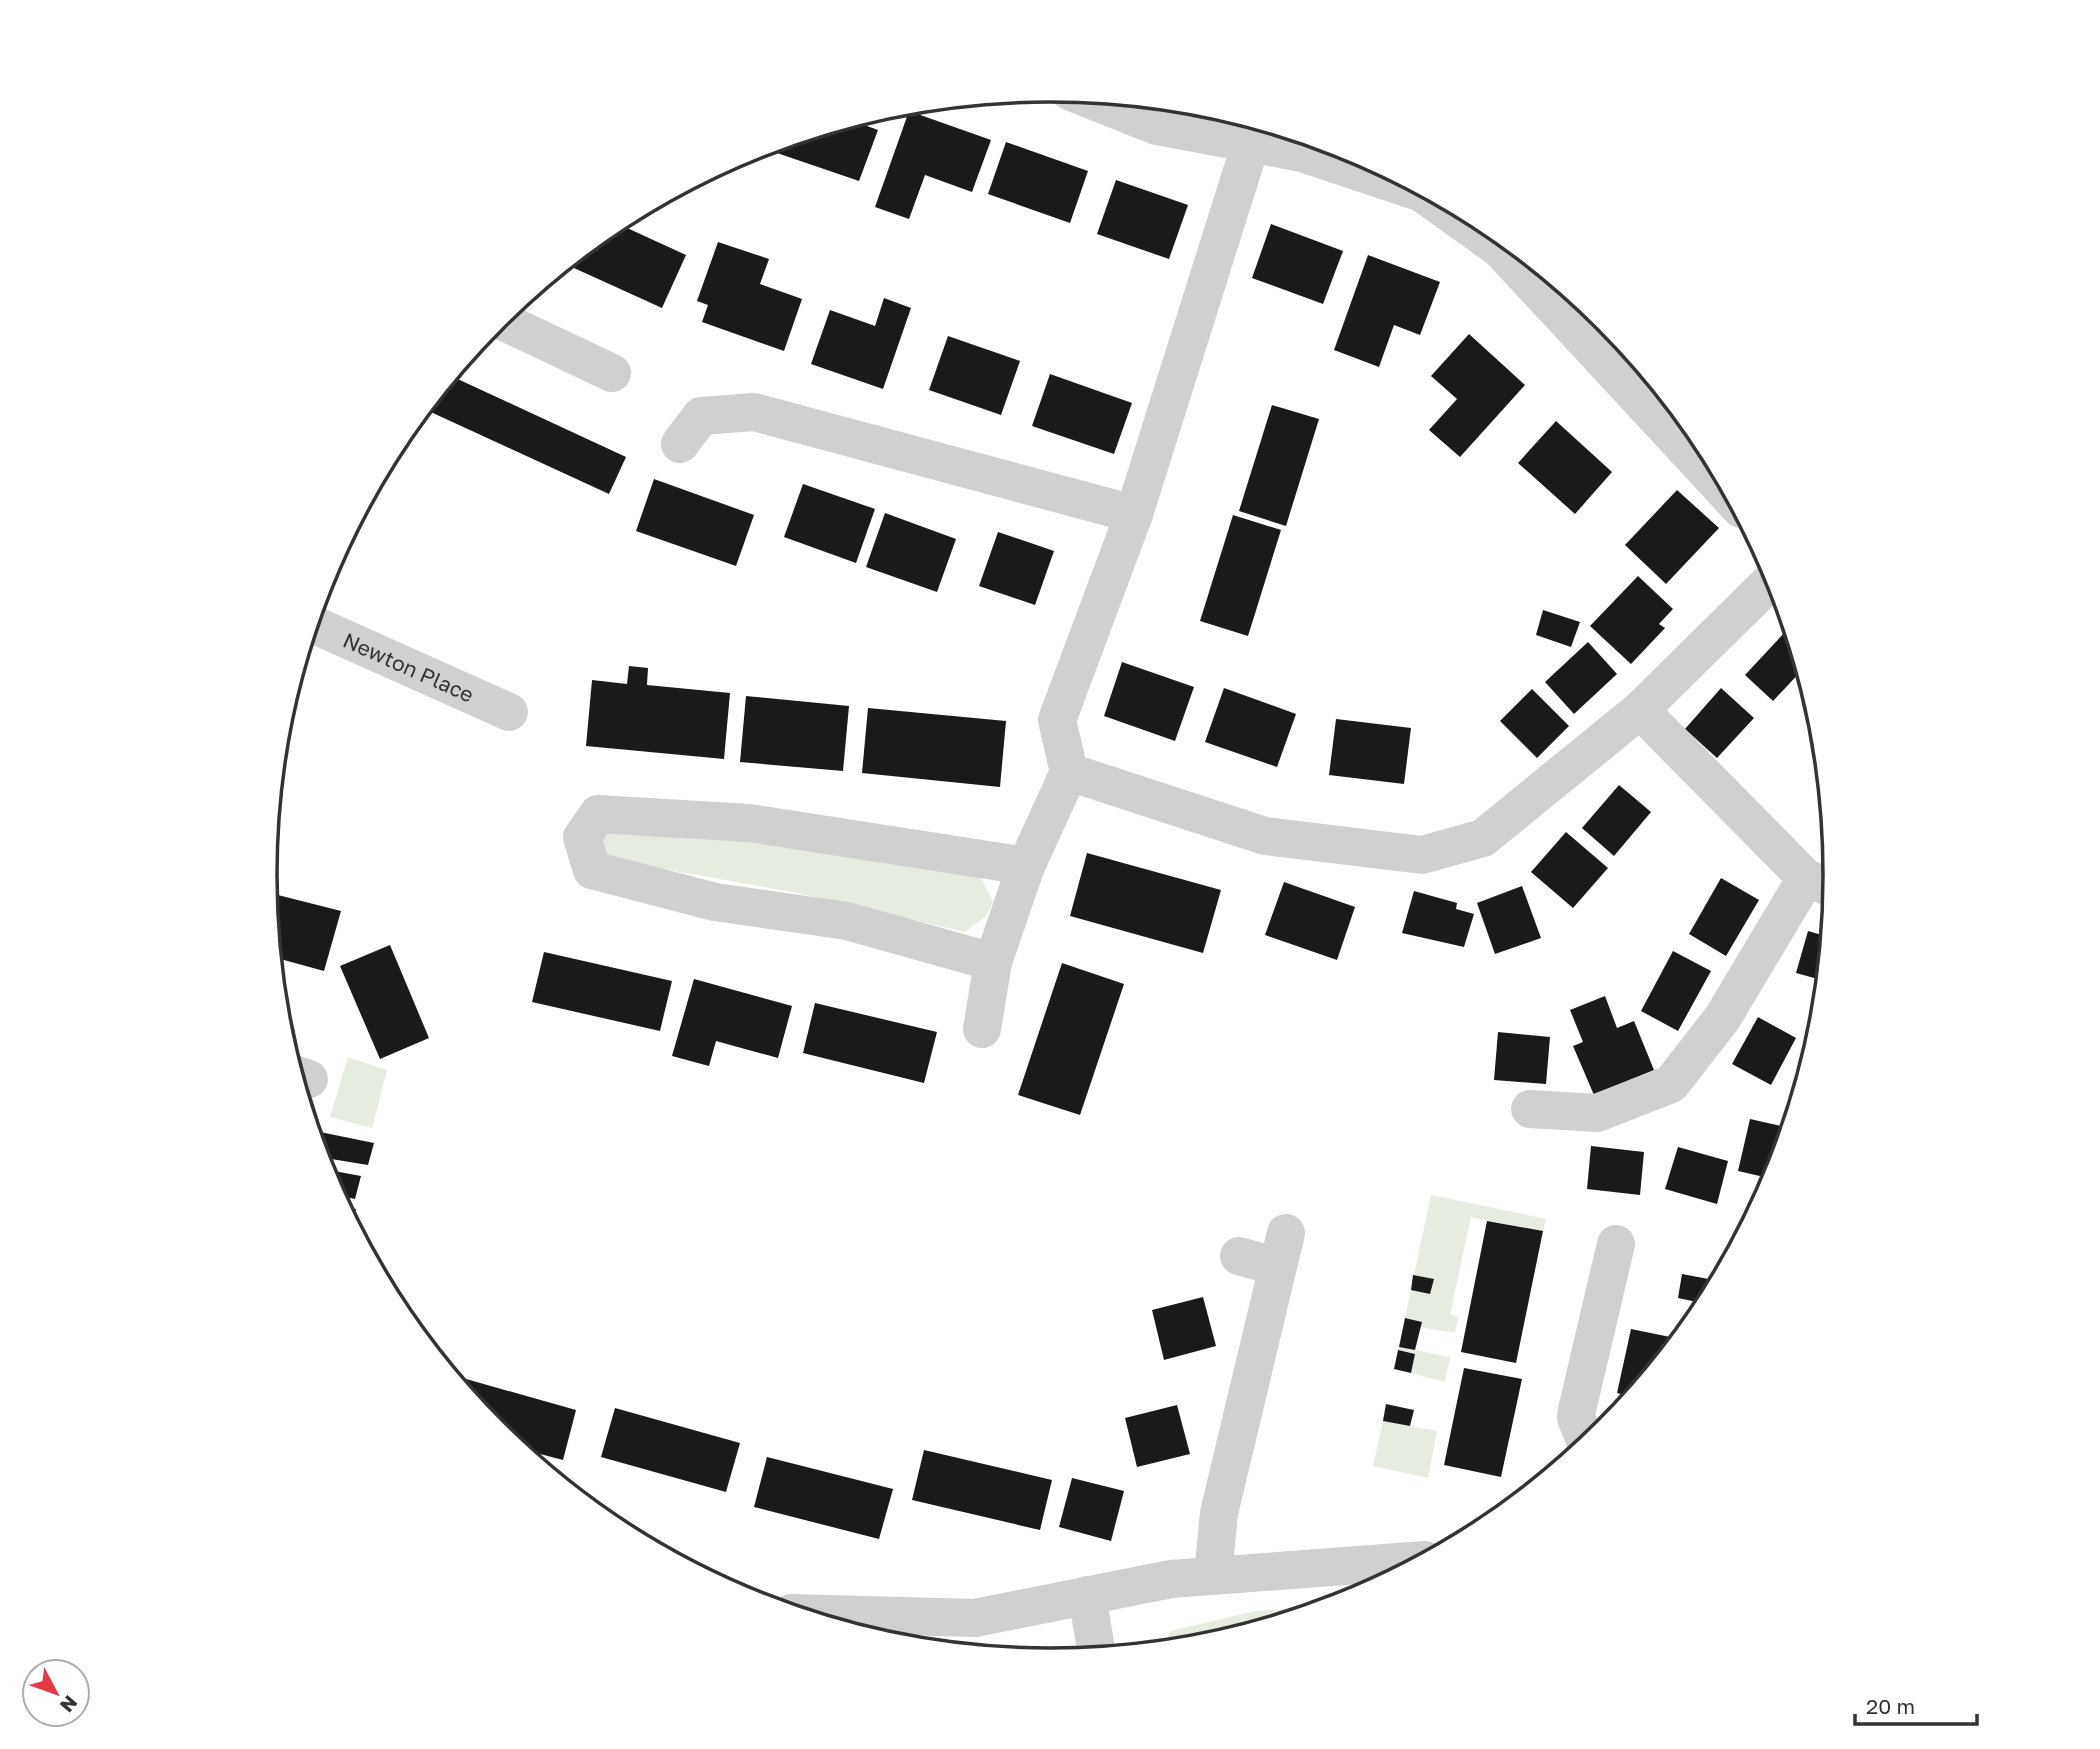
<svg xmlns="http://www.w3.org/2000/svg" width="2100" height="1749" viewBox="0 0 2100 1749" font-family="'Golos Text',sans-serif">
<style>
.green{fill:#e6ecdf}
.building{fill:#1a1a1a}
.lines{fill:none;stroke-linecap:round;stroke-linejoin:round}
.path{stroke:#cdcdcd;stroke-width:4.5;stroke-dasharray:3.5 3.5;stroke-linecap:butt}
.minor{stroke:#d0d0d0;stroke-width:38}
.labels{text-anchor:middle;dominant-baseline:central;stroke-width:7;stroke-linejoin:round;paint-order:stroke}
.street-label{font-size:21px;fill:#333;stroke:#fff}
.rim{fill:none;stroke:#333;stroke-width:3.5}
</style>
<rect width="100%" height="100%" fill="#fff"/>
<g class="green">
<polygon points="619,824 979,874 993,902 986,916 965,932 797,893 603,858 597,836"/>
<polygon points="348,1057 387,1070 372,1128 330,1117"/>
<polygon points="1431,1195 1546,1219 1543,1231 1471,1217 1450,1314 1458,1317 1455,1333 1420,1327 1421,1322 1405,1318"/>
<polygon points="1399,1347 1450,1357 1445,1382 1411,1373 1415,1354 1398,1350"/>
<polygon points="1383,1421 1437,1431 1428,1478 1373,1466"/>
<polygon points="1329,1606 1203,1645 1188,1646 1166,1641 1171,1631 1255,1611"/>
<polygon points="1007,1646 1038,1650 1048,1660 963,1651"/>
</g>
<g class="building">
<polygon points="909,111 991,140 972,192 925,175 909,219 875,207"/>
<polygon points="848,119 878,130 859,181 777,153 782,139"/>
<polygon points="1006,142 1088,171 1070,223 988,194"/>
<polygon points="1116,180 1188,205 1169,259 1097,234"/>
<polygon points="614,222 686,255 662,308 563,263"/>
<polygon points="1271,224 1343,251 1323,304 1252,278"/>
<polygon points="718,242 769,259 760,284 802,299 784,351 702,322 708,305 697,301"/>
<polygon points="1368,255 1440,282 1420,335 1394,325 1379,367 1334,350"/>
<polygon points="884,298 911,308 883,389 811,364 830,310 875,326"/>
<polygon points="1469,334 1525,385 1460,457 1429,430 1457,399 1431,376"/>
<polygon points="948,336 1020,361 1001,415 929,390"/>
<polygon points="1050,374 1132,403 1114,454 1032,426"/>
<polygon points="449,375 626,457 609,494 422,408"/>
<polygon points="1272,405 1319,419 1286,526 1239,511"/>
<polygon points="1556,421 1612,472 1575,514 1518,463"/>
<polygon points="654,479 754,515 736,566 636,531"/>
<polygon points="803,484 875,509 856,563 784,537"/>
<polygon points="1677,490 1719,528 1666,584 1625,545"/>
<polygon points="885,513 956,539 937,592 866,567"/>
<polygon points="1233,515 1281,530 1248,636 1200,621"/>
<polygon points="998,532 1054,551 1035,605 979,586"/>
<polygon points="1638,576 1673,609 1659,624 1665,628 1631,664 1590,626"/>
<polygon points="1543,610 1580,622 1571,647 1536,635"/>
<polygon points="1786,631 1796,640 1804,668 1773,701 1745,675"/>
<polygon points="1588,642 1617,674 1574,714 1545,682"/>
<polygon points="1122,662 1194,687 1175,741 1104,716"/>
<polygon points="629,666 648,668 647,685 730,693 724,759 586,746 592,680 627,684"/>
<polygon points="1224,688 1296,714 1277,767 1205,742"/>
<polygon points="1721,688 1754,718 1717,758 1685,729"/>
<polygon points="1532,689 1569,726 1537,758 1500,721"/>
<polygon points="746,696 849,706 843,771 740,762"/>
<polygon points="868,708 1006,721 1000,787 862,773"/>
<polygon points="1336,719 1411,728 1404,784 1329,775"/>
<polygon points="1619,785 1651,812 1614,856 1582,828"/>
<polygon points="1566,832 1608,868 1573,908 1531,872"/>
<polygon points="1087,853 1221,890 1203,953 1070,916"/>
<polygon points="1721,878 1759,900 1726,956 1689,934"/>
<polygon points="1284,882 1355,907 1337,960 1265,935"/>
<polygon points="1522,886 1541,938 1495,954 1477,903"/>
<polygon points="1414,891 1457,903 1456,909 1474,914 1464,947 1402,933"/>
<polygon points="266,892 341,911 324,971 273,957"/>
<polygon points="1808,931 1829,937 1825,981 1796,973"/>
<polygon points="390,945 429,1038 380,1059 340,966"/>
<polygon points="1673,951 1711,971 1678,1031 1641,1011"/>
<polygon points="544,952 672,981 660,1031 532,1002"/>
<polygon points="1062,963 1124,984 1080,1115 1018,1095"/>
<polygon points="694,979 792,1006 778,1058 716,1041 709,1066 672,1056"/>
<polygon points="1605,996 1617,1028 1634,1021 1654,1070 1594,1095 1573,1046 1583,1042 1570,1010"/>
<polygon points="815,1003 937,1032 924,1083 803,1053"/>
<polygon points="1758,1017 1796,1038 1771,1085 1732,1064"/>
<polygon points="1498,1032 1550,1037 1546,1084 1494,1080"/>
<polygon points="1750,1119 1790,1128 1773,1179 1738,1171"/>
<polygon points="320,1132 374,1143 368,1165 319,1157 316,1147"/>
<polygon points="1591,1146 1644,1152 1640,1195 1587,1189"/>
<polygon points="1678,1147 1728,1161 1717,1204 1665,1189"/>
<polygon points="323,1169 361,1176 355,1199 335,1195"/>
<polygon points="341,1206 356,1209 352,1226 347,1216"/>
<polygon points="1487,1221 1543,1231 1516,1363 1461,1352"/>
<polygon points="1682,1274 1719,1281 1707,1304 1678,1298"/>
<polygon points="1413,1275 1434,1279 1430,1294 1411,1290"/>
<polygon points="1203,1297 1216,1346 1164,1360 1152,1310"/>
<polygon points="1405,1318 1422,1322 1415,1350 1399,1347"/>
<polygon points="1631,1329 1680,1339 1632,1397 1617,1393"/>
<polygon points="1398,1350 1415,1354 1411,1373 1394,1369"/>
<polygon points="1464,1368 1522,1379 1501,1477 1444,1465"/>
<polygon points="459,1377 576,1410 563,1460 517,1448 494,1429 453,1379 458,1380"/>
<polygon points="1386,1404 1414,1410 1410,1426 1383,1421"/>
<polygon points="1177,1405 1190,1454 1137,1467 1125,1418"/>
<polygon points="615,1408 740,1443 726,1492 601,1457"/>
<polygon points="924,1450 1052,1480 1040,1530 912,1500"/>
<polygon points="767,1457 893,1489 879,1539 754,1507"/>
<polygon points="1072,1478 1124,1491 1111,1541 1059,1527"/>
</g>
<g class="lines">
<polyline class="path" points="1548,1477 1550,1464"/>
<g class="minor">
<polyline points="1069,91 1157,126 1302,153 1422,193 1500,249 1741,509"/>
<polyline points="1250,146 1134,514 1057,720 1069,772 1265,836 1422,855 1483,838 1640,710 1776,576"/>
<polyline points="496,318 612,373"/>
<polyline points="680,444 701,416 754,412 1134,514"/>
<path id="s1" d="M310 623 509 712"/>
<polyline points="1640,710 1806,878 1834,889"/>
<polyline points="993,962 847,921 715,902 592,870 582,837 598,814 749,823 1026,866"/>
<polyline points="982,1029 993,962 1026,866 1069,772"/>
<polyline points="294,1074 309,1079"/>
<polyline points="1530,1109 1597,1113 1671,1084 1723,1017 1806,878"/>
<polyline points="1239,1256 1277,1267"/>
<polyline points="1587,1445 1576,1418 1577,1410 1616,1244"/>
<polyline points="1213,1575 1219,1513 1286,1233"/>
<polyline points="1087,1595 1097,1655"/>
<polyline points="791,1613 975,1618 1171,1579 1425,1560"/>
</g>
</g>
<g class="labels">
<g class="street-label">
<text stroke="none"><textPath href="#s1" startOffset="108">Newton Place</textPath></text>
</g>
</g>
<path d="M0 0H2100V1749H0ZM277 875a773 773 0 1 1 1546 0a773 773 0 1 1-1546 0Z" fill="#fff" fill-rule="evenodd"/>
<path class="rim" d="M277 875a773 773 0 1 1 1546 0a773 773 0 1 1-1546 0Z"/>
<g transform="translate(56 1693) rotate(131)"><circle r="33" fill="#ffffff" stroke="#adadad" stroke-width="2"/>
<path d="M0-5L12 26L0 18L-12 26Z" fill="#e63946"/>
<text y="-10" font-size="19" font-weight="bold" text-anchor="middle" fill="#333333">N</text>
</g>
<path d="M1855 1714v10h122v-10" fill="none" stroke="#333333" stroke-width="3.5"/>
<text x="1866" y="1714" font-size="21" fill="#333333" stroke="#ffffff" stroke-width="5" paint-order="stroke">20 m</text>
</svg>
